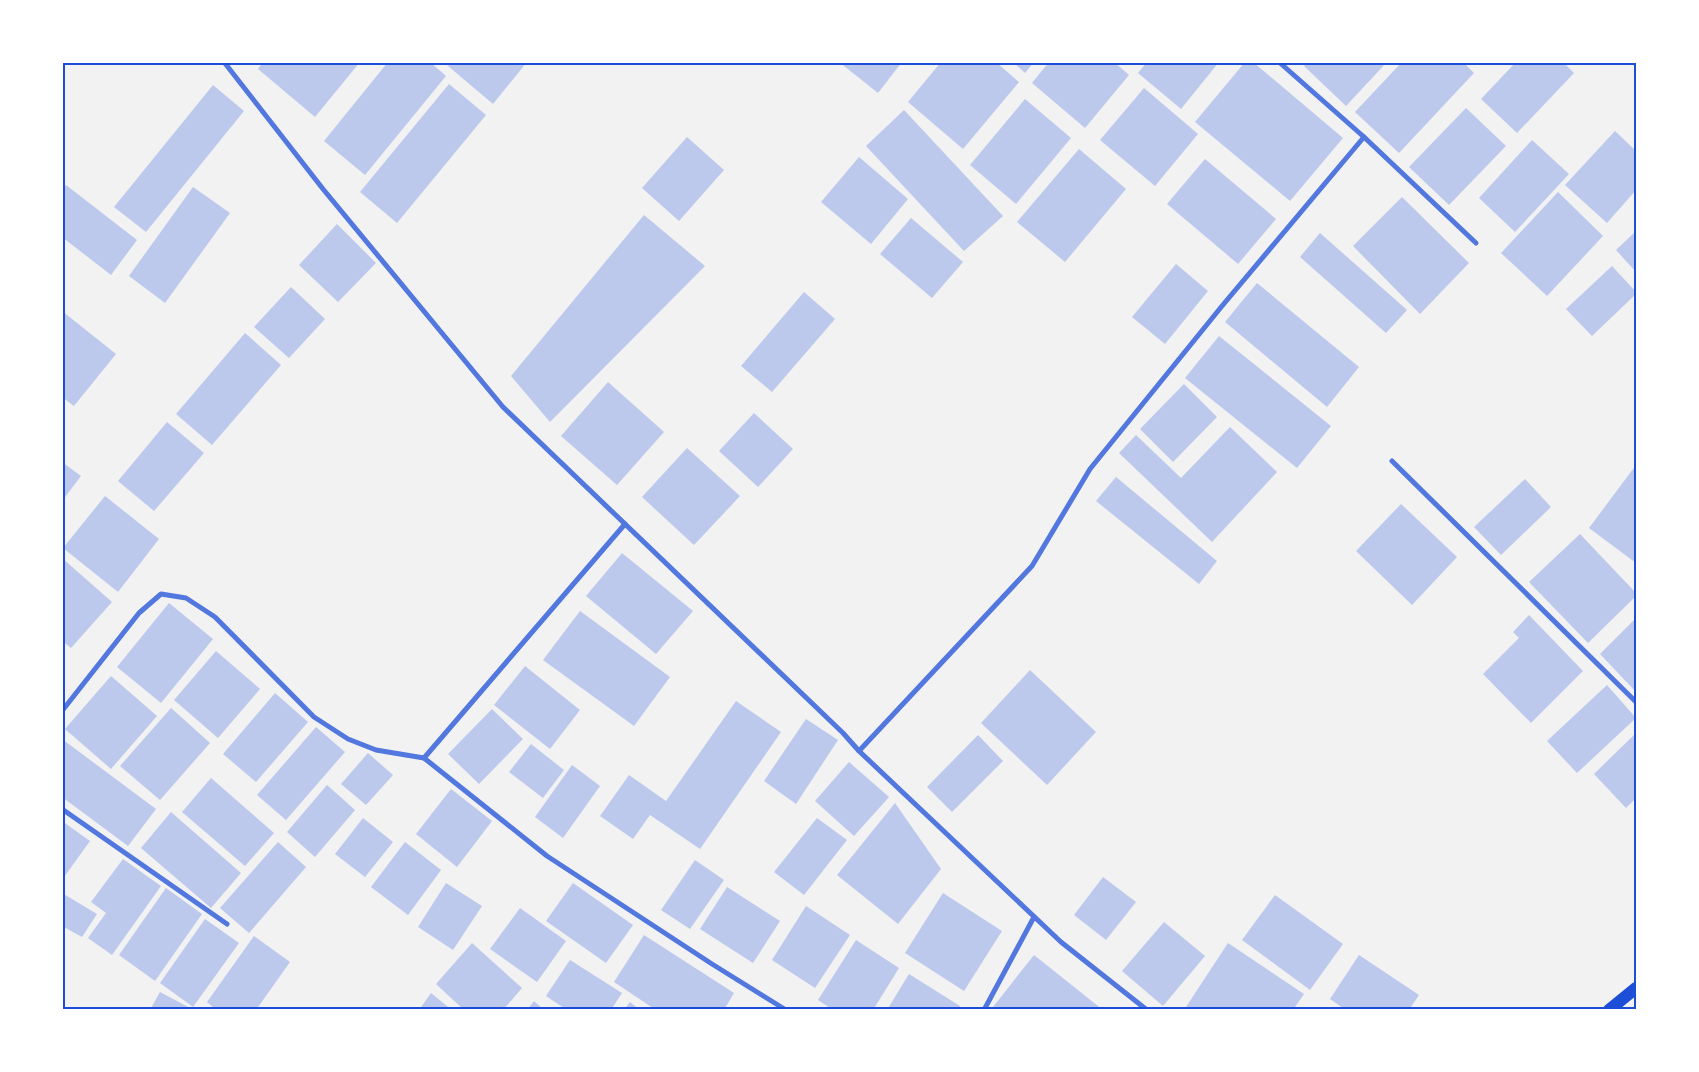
<svg xmlns="http://www.w3.org/2000/svg" width="1699" height="1072" viewBox="0 0 1699 1072" font-family="Spectral,serif">
<style>
.building{fill:#bdc9ec}
.lines{fill:none;stroke-linecap:round;stroke-linejoin:round}
.minor{stroke:#5277de;stroke-width:5}
.primary{stroke:#1d4ed8;stroke-width:12}
.neatline{fill:none;stroke:#1d4ed8;stroke-width:2}
</style>
<rect width="100%" height="100%" fill="#f2f2f2"/>
<g class="building">
<polygon points="263,62 360,62 315,117 258,69"/>
<polygon points="388,62 430,62 446,76 365,175 324,141"/>
<polygon points="451,62 527,62 493,104 448,66"/>
<polygon points="839,62 902,62 878,93"/>
<polygon points="941,62 996,62 1019,82 963,149 908,102"/>
<polygon points="1013,62 1034,62 1025,73"/>
<polygon points="1049,62 1114,62 1129,75 1085,128 1032,83"/>
<polygon points="1147,62 1219,62 1181,109 1138,73"/>
<polygon points="1245,62 1253,62 1343,138 1290,201 1195,122"/>
<polygon points="1308,62 1387,62 1346,106 1304,66"/>
<polygon points="1402,62 1463,62 1474,73 1399,153 1355,112"/>
<polygon points="1516,62 1563,62 1574,73 1517,133 1481,99"/>
<polygon points="449,84 486,115 397,223 360,192"/>
<polygon points="213,85 244,111 146,232 114,207"/>
<polygon points="1144,88 1198,134 1155,186 1100,140"/>
<polygon points="1025,99 1071,138 1016,204 970,165"/>
<polygon points="1466,108 1506,146 1449,205 1409,167"/>
<polygon points="904,110 1003,216 964,251 866,146"/>
<polygon points="1615,131 1636,151 1636,190 1607,223 1565,185"/>
<polygon points="687,137 724,170 679,221 642,188"/>
<polygon points="1532,140 1569,174 1515,232 1479,198"/>
<polygon points="1079,149 1126,189 1065,262 1017,222"/>
<polygon points="859,157 908,199 871,244 821,202"/>
<polygon points="1205,159 1276,219 1238,264 1167,204"/>
<polygon points="66,185 137,240 111,275 62,237 62,190"/>
<polygon points="193,187 230,213 165,303 129,276"/>
<polygon points="1558,192 1603,236 1547,296 1501,253"/>
<polygon points="1402,197 1469,263 1420,314 1353,246"/>
<polygon points="644,215 705,266 550,422 511,376"/>
<polygon points="911,218 963,262 932,298 880,254"/>
<polygon points="337,224 376,263 338,302 299,265"/>
<polygon points="1636,231 1636,272 1616,250"/>
<polygon points="1320,233 1407,310 1386,333 1300,257"/>
<polygon points="1176,264 1208,291 1165,344 1132,317"/>
<polygon points="1612,266 1636,292 1636,294 1592,336 1566,309"/>
<polygon points="1257,283 1359,367 1327,407 1225,322"/>
<polygon points="291,287 325,319 289,358 254,327"/>
<polygon points="804,292 835,319 772,392 741,366"/>
<polygon points="62,311 116,354 74,406 62,397"/>
<polygon points="245,333 281,365 212,445 176,414"/>
<polygon points="1219,336 1331,426 1297,468 1185,378"/>
<polygon points="608,382 664,432 617,485 561,436"/>
<polygon points="1184,384 1217,417 1173,462 1140,429"/>
<polygon points="754,413 793,449 758,487 719,451"/>
<polygon points="167,422 204,453 154,511 118,481"/>
<polygon points="1230,427 1277,472 1212,542 1119,453 1136,435 1181,478"/>
<polygon points="687,448 740,496 694,545 642,497"/>
<polygon points="62,462 81,476 62,501"/>
<polygon points="1636,465 1636,563 1589,528"/>
<polygon points="1116,477 1217,561 1199,584 1096,501"/>
<polygon points="1525,479 1551,507 1501,555 1474,527"/>
<polygon points="105,496 159,539 118,592 63,548"/>
<polygon points="1401,504 1457,557 1412,605 1356,551"/>
<polygon points="1580,534 1636,593 1636,596 1588,643 1529,582"/>
<polygon points="622,553 693,611 656,654 586,596"/>
<polygon points="62,558 112,602 71,648 62,641"/>
<polygon points="169,603 213,639 161,703 117,667"/>
<polygon points="580,611 670,677 634,726 543,660"/>
<polygon points="1529,615 1583,671 1531,723 1483,674 1519,638 1513,632"/>
<polygon points="1636,618 1636,692 1600,654"/>
<polygon points="216,651 260,689 218,738 174,700"/>
<polygon points="525,666 580,710 550,749 494,705"/>
<polygon points="1030,670 1096,732 1047,785 981,723"/>
<polygon points="111,676 157,716 111,769 65,729"/>
<polygon points="1607,685 1636,718 1577,773 1547,741"/>
<polygon points="275,693 308,722 256,782 223,754"/>
<polygon points="736,701 781,732 700,849 650,815 633,839 600,816 629,775 666,801"/>
<polygon points="171,708 210,743 160,800 120,766"/>
<polygon points="492,709 523,739 479,784 448,754"/>
<polygon points="806,719 838,740 796,804 764,781"/>
<polygon points="316,727 345,752 286,820 257,795"/>
<polygon points="1636,733 1636,798 1626,808 1594,774"/>
<polygon points="978,735 1003,761 952,812 927,787"/>
<polygon points="62,739 156,809 128,846 62,797"/>
<polygon points="531,744 564,770 543,798 509,772"/>
<polygon points="368,753 393,775 366,805 341,784"/>
<polygon points="849,762 889,797 854,836 815,801"/>
<polygon points="572,765 600,786 563,838 535,817"/>
<polygon points="211,778 274,833 245,866 182,812"/>
<polygon points="327,785 355,810 315,857 287,832"/>
<polygon points="451,789 492,821 457,867 416,834"/>
<polygon points="895,803 941,869 898,924 837,875"/>
<polygon points="171,812 241,873 211,908 141,848"/>
<polygon points="363,818 393,842 365,877 335,854"/>
<polygon points="817,818 847,840 804,895 774,872"/>
<polygon points="62,821 90,841 62,880"/>
<polygon points="278,842 306,867 249,933 220,908"/>
<polygon points="405,842 441,870 408,915 371,887"/>
<polygon points="123,859 161,886 112,955 88,938 106,913 91,902"/>
<polygon points="695,860 724,880 690,929 661,910"/>
<polygon points="1103,877 1136,902 1106,940 1074,915"/>
<polygon points="446,883 482,906 453,950 418,927"/>
<polygon points="573,883 633,925 606,963 546,921"/>
<polygon points="727,887 780,921 753,963 700,929"/>
<polygon points="166,888 202,914 155,981 119,955"/>
<polygon points="62,893 97,914 82,937 62,926"/>
<polygon points="943,893 1002,931 964,991 905,953"/>
<polygon points="1275,895 1343,944 1310,990 1242,940"/>
<polygon points="806,906 850,935 815,988 772,960"/>
<polygon points="520,908 566,941 537,982 490,949"/>
<polygon points="205,919 239,943 193,1007 160,983"/>
<polygon points="1164,922 1205,956 1163,1006 1122,971"/>
<polygon points="644,935 734,993 724,1010 656,1010 614,982"/>
<polygon points="254,936 290,962 256,1010 216,1010 207,1002"/>
<polygon points="856,940 899,968 873,1010 833,1010 818,1000"/>
<polygon points="472,943 522,988 503,1010 464,1010 436,984"/>
<polygon points="1228,943 1304,994 1293,1010 1184,1010"/>
<polygon points="1034,955 1103,1010 995,1010 993,1007"/>
<polygon points="1359,955 1419,995 1409,1010 1346,1010 1330,999"/>
<polygon points="570,960 622,993 611,1010 567,1010 546,996"/>
<polygon points="909,974 960,1006 958,1010 887,1010"/>
<polygon points="160,992 194,1010 150,1010"/>
<polygon points="431,993 452,1010 419,1010"/>
<polygon points="534,1001 544,1010 527,1010"/>
<polygon points="630,1002 640,1010 624,1010"/>
</g>
<g class="lines">
<g class="minor">
<polyline points="224,62 323,189 503,407 843,733 859,751 1061,942 1147,1010"/>
<polyline points="1364,137 1476,243"/>
<polyline points="1392,461 1636,702"/>
<polyline points="625,524 424,758 547,856 712,964 786,1010"/>
<polyline points="62,711 139,613 161,594 186,598 215,617 314,717 348,739 376,750 424,758"/>
<polyline points="859,751 1032,566 1090,469 1222,306 1364,137 1279,62"/>
<polyline points="62,809 227,924"/>
<polyline points="984,1010 1034,917"/>
</g>
<polyline class="primary" points="1609,1010 1636,988"/>
</g>
<rect width="1699" height="1072" fill="none" stroke="#ffffff" stroke-width="128"/>
<rect x="64" y="64" width="1571" height="944" class="neatline"/>
</svg>
